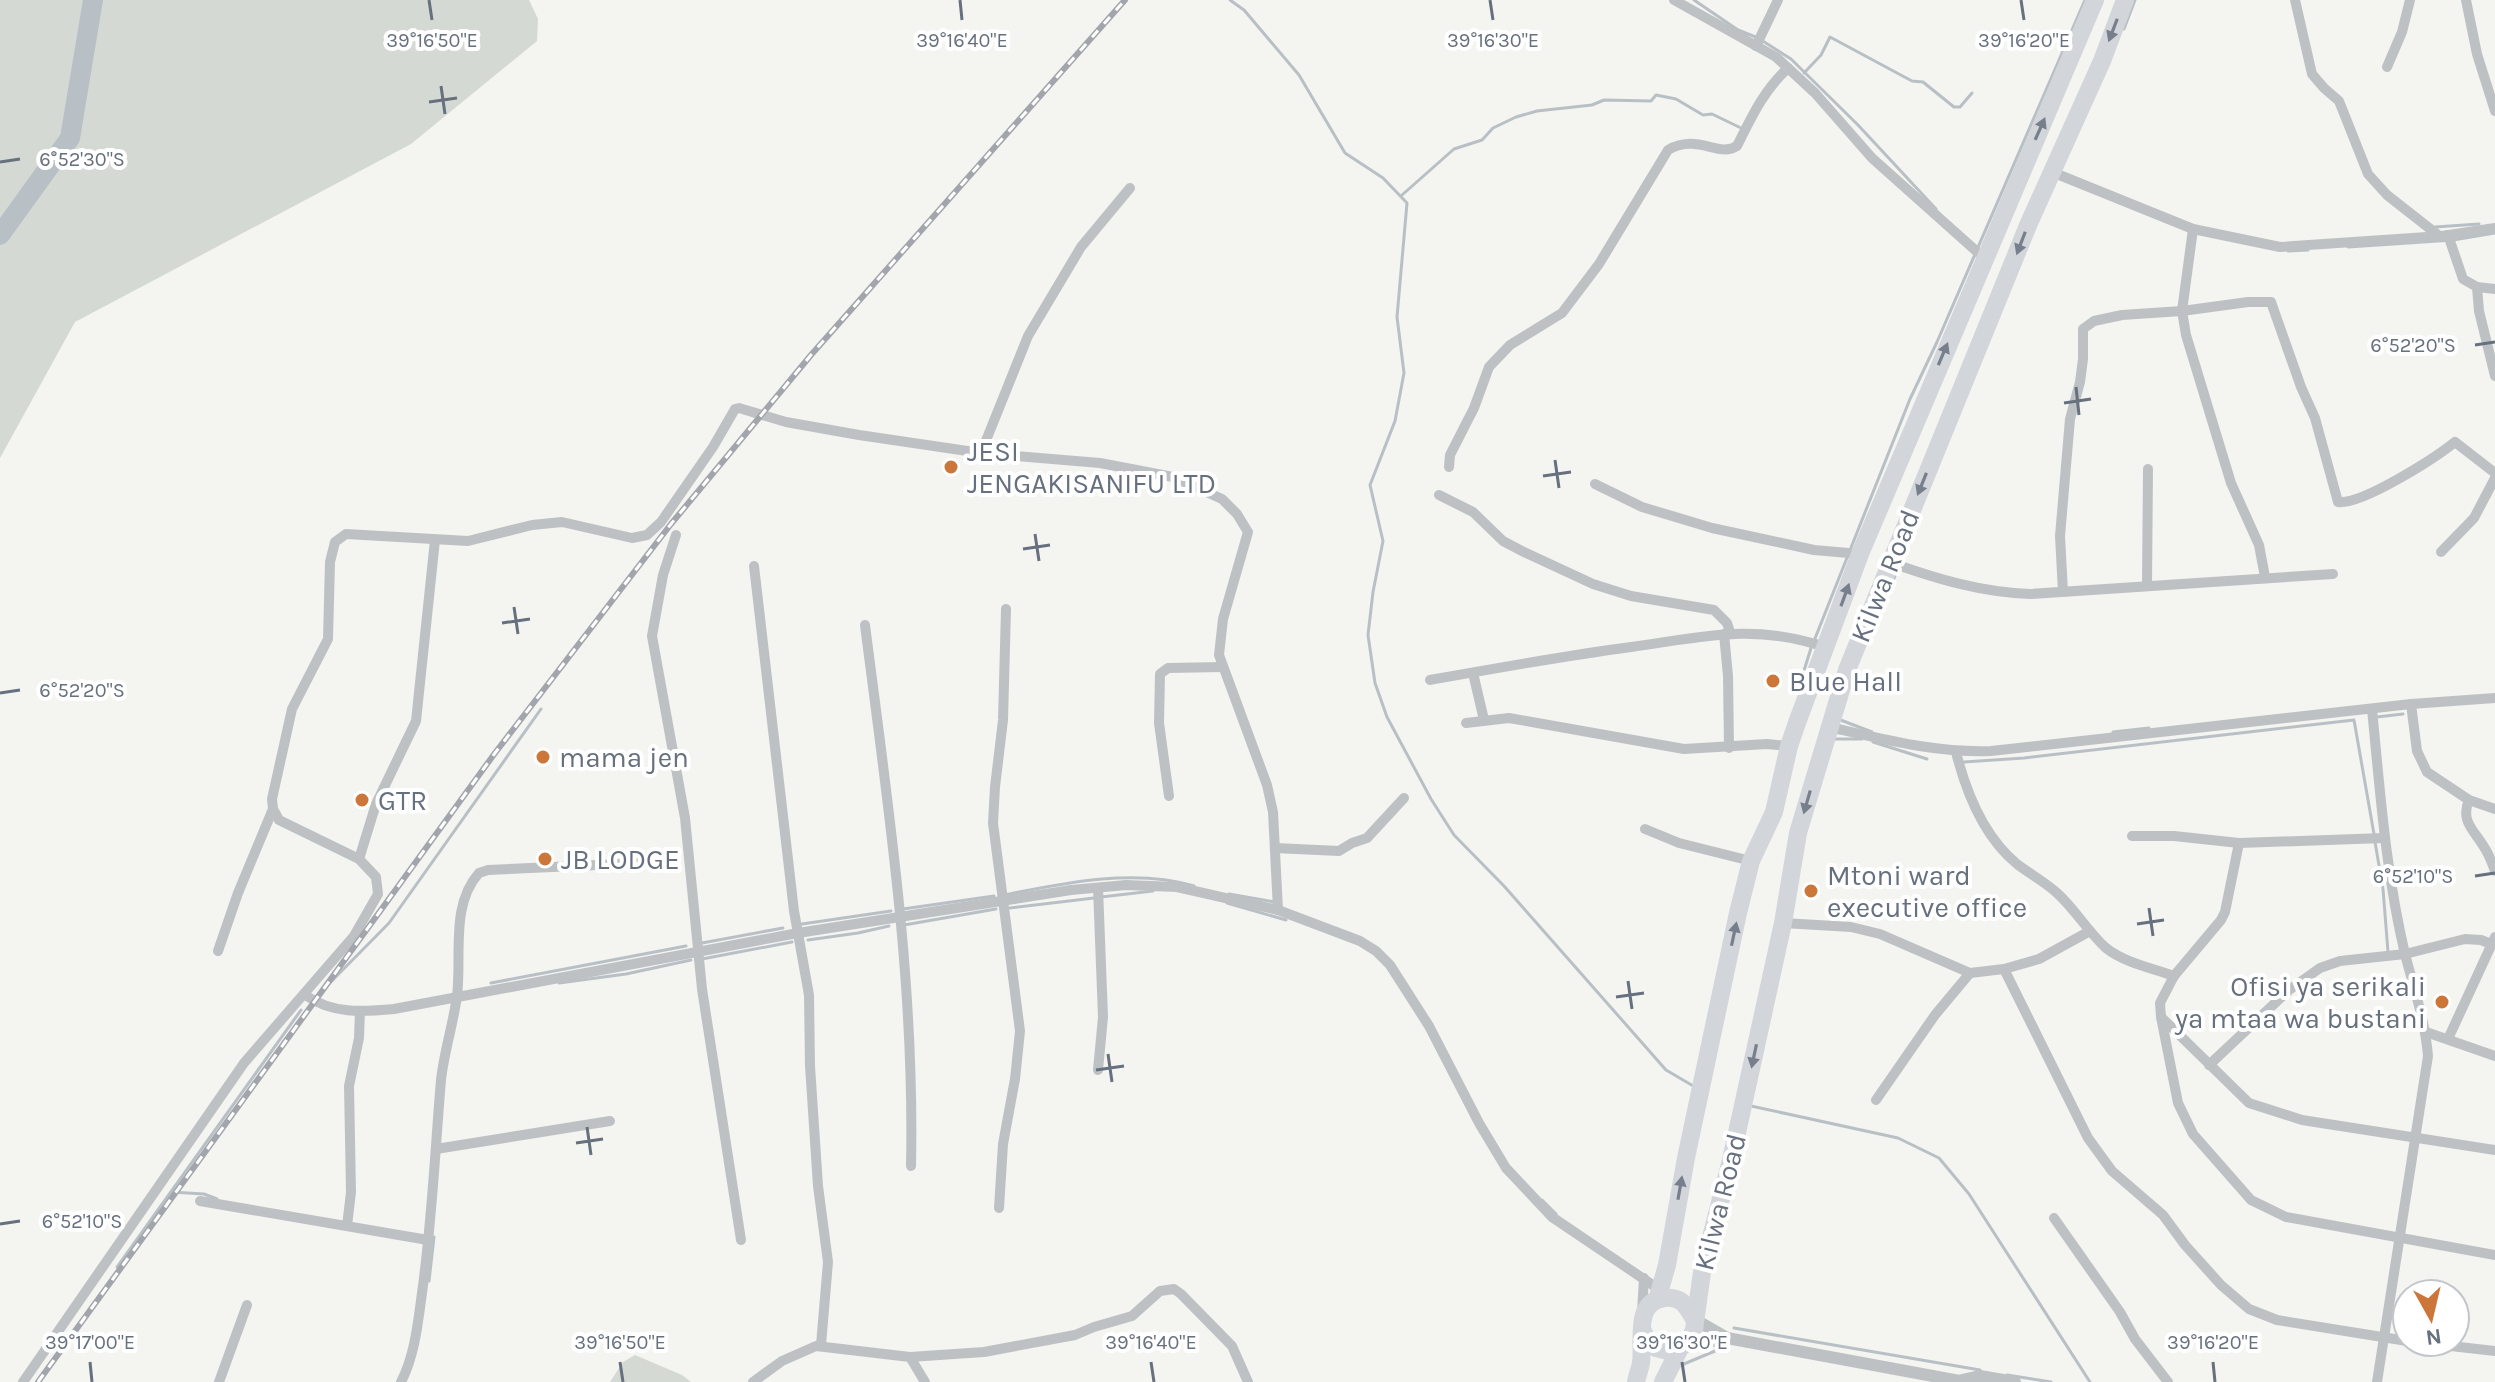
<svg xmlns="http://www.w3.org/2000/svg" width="2495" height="1382" viewBox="0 0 2495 1382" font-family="Karla,sans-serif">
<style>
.green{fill:#d4dad3}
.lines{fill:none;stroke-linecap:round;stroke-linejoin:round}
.stream{stroke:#b9c0c5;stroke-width:3}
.river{stroke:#b9c0c5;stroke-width:20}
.minor{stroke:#bec1c4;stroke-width:10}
.tertiary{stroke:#bec1c4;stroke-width:12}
.trunk{stroke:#d2d5d9;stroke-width:18}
.rail-casing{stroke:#a2a5ab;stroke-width:6}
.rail{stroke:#fff;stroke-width:3;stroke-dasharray:9;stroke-linecap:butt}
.oneway{fill:#777f8c}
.ticks{fill:none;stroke:#67707e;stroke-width:3}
.poi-dot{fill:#cc7639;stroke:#fff;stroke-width:3}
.labels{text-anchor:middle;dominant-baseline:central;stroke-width:8;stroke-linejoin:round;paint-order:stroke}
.poi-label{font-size:28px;fill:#67707e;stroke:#fff;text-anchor:start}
.street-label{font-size:28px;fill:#67707e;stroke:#fff}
.ticks-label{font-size:20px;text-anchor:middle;fill:#67707e;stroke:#fff;stroke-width:8;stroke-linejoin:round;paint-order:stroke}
</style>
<rect width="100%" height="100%" fill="#f4f4f1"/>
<g class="green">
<polygon points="0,0 529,0 538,19 537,41 411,144 75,322 0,458"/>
<polygon points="635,1355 682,1375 691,1382 610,1382 623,1362"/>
</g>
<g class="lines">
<g class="stream">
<polyline points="1230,0 1244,10 1299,75 1345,153 1383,178 1407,203 1397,317 1404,373 1395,421 1370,485 1383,541 1373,592 1368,635 1375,683 1387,717 1431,799 1454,835 1504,886 1666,1070 1695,1087"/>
<polyline points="1694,0 1738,30 1758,38 1791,59 1858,125 1936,209"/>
<polyline points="2124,29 2135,0"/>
<polyline points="1804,73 1821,55 1830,37 1912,81 1923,82 1954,107 1960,107 1972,93"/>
<polyline points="1402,195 1454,149 1482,140 1493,128 1516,117 1537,111 1592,105 1604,100 1651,101 1656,95 1676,99 1703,115 1712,114 1741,128"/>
<polyline points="2435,227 2479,224"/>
<polyline points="2348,247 2453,240 2495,233"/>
<polyline points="2288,251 2308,250"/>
<polyline points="1891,586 1906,548"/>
<polyline points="1814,641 1910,399 1937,342 2085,0"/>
<polyline points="1798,690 1811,648"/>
<polyline points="2377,717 2403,714"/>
<polyline points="1838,719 1872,732"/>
<polyline points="2113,732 2149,728"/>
<polyline points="1834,739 1862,739"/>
<polyline points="1873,742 1927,759"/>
<polyline points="1964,762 2024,758 2354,720 2374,834"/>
<polyline points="2375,842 2383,889 2388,952"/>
<polyline points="1229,894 1275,902"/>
<path d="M1004 895C1064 883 1134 868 1194 886"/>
<polyline points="1101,897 1153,891"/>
<polyline points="1227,903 1286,920"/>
<polyline points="1010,908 1094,898"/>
<polyline points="903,909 994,896"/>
<polyline points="802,924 891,911"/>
<polyline points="904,925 996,909"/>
<polyline points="808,940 858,933 889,926"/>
<polyline points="702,943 783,928"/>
<polyline points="702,959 792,942"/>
<polyline points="491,983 686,946"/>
<polyline points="559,983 626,974 691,960"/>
<polyline points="316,997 389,923 541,709"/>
<polyline points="1751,1106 1898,1138 1939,1158 1969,1194 2090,1382"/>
<polyline points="171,1192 204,1194 217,1199"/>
<polyline points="1542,1200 1556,1214"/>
<polyline points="117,1267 301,1010"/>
<polyline points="429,1281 434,1237 430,1237"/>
<polyline points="1734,1328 1980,1370"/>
<polyline points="1679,1366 1715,1351"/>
<polyline points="2007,1375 2051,1382"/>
</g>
<polyline class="river" points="0,235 70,138 93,0"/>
<g class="minor">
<polyline points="1674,0 1776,57 1815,93 1872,158 1984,258"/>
<polyline points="2295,0 2312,74 2324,88 2339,101 2368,174 2387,195 2438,235"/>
<polyline points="2466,0 2477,54 2495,111"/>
<polyline points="1756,46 1778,0"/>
<polyline points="2387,67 2402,32 2410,0"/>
<polyline points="2052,172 2193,229 2280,247 2442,236 2495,228"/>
<polyline points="2193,229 2182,311 2186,335 2231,483 2259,545 2265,577"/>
<polyline points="2448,235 2463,279 2477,287 2495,289"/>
<polyline points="2477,287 2479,311 2495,376"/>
<polyline points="981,453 1028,336 1081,247 1130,188"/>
<path d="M1449 467 1450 455 1474 408 1489 367 1510 345 1562 313 1599 264 1668 150C1698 133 1718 158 1737 146 1752 116 1764 90 1788 68"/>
<polyline points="1595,484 1642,507 1712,528 1814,550 1860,554"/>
<polyline points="1439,495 1473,512 1503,541 1524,552 1593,584 1631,596 1714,610 1727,623 1730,632"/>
<polyline points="676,535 663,575 652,636 685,818 702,989 741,1240"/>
<polyline points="2441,552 2474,518 2495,478"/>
<path d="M1889 562C1937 579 1980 592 2030 594L2333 574"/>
<polyline points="754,566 794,911 809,995 810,1066 818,1186 828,1262 821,1345"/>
<polyline points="2147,586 2148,469"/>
<path d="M2063 592 2060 536 2070 419 2080 382 2083 359V329L2094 321 2122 315 2182 311 2248 302H2271L2301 387 2315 418 2338 502C2362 505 2435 458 2455 442L2495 473"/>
<path d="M865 625C888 805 915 984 911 1166"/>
<polyline points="1724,634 1728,676 1729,748"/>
<polyline points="1473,673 1484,720"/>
<path d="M1430 680C1497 668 1563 656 1631 647 1703 637 1753 623 1825 647"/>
<polyline points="2411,704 2417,751 2427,772 2469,800 2495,809"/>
<path d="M2372 709C2380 791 2386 874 2405 954 2414 989 2425 1020 2428 1056L2377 1382"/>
<polyline points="1466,723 1509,718 1684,749 1767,744 1789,746"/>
<path d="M1829 727C1884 739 1935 753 1991 751L2411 704 2495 698"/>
<path d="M1956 752C1966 792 1984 837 2017 864 2030 874 2045 882 2057 893 2075 909 2088 932 2106 948 2125 963 2152 968 2174 976"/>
<polyline points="1169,796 1159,723 1160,674 1168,668 1222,667"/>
<path d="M2469 800C2460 821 2474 830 2484 847 2489 854 2492 863 2495 871"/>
<polyline points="1645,829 1679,843 1751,861"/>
<polyline points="2132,836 2174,836 2239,843 2384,838"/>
<polyline points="2239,843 2225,912 2221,920 2174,976 2160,1003 2161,1017 2178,1103 2193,1134 2251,1200 2286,1217 2495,1255"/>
<polyline points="1275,848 1339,851 1352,843 1367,838 1404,798"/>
<polyline points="359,859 376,804 416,721 435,540"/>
<polyline points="1783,923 1851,927 1880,934 1970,973 2004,969 2039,959 2090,931"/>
<polyline points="218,951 238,893 273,809"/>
<polyline points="2004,969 2088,1138 2112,1171 2163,1215 2185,1245 2221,1285 2249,1309 2277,1320 2407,1341"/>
<path d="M305 995C332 1014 362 1012 394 1009L798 933 1071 890 1126 885 1177 887 1278 910 1360 941 1376 951 1390 965 1429 1026 1479 1123 1506 1168 1552 1217 1660 1290"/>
<polyline points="2161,1017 2249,1103 2302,1120 2495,1150"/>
<polyline points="2426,1032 2495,1056"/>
<polyline points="2448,1039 2495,937"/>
<polyline points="2209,1065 2289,990 2320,968 2340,961 2405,954 2465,939 2481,940 2491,944"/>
<polyline points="1098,1070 1103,1017 1098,888"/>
<polyline points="1876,1100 1935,1015 1970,973"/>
<polyline points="436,1149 610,1121"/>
<polyline points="200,1201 428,1240"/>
<polyline points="999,1208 1003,1144 1015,1079 1020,1031 993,823 995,787 1003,720 1006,609"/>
<polyline points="2054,1218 2120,1312 2135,1339 2168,1382"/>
<polyline points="347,1226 351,1192 349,1086 359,1038 360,1011"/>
<polyline points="1642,1312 1644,1278"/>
<polyline points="2415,1342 2495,1351"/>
<polyline points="910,1357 925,1382"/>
<polyline points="23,1382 244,1063 354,936 378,894 376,877 359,859 279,820 273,809 272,799 292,709 328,639 330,562 335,542 346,534 468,541 532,525 562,522 632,538 647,535 661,522 713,447 735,409 739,408 786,422 859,435 981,453 1100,463 1173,477 1222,499 1237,514 1248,532 1223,619 1219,655 1267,785 1273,812 1278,910"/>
<polyline points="219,1382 247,1305"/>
<path d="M401 1382C415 1355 418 1322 422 1293 432 1222 435 1151 441 1080 444 1052 453 1025 457 996 462 957 450 905 479 873L488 870 642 863"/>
<polyline points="753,1382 782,1361 816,1346 910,1357 984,1352 1075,1335 1094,1327 1132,1316 1160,1291 1174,1289 1181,1294 1232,1346 1248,1382"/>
</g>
<g class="tertiary">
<polyline points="1694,1319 1727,1338 1965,1382"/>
<polyline points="1683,1347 1727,1338"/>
<polyline points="1962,1380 1980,1376 2015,1382"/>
</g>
<g class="trunk">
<polyline points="1657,1300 1667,1265 1686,1158 1738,913 1751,861 1774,812 1789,746 1798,720 1860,554 2095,0"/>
<polyline points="1642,1329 1647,1340 1656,1348 1668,1351 1680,1348 1689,1341 1694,1330 1702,1272 1731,1160 1783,923 1798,833 1847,670 2029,223 2102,61 2125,0"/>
<path d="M1636 1382C1637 1376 1640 1369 1641 1363 1644 1341 1633 1301 1665 1298 1682 1296 1687 1307 1694 1319"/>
<polyline points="1663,1382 1680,1348"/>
</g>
<defs>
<polyline id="rail" points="38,1382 495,753 671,524 811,355 1125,0"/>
</defs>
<use href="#rail" class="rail-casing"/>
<use href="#rail" class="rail"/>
</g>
<defs><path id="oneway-solid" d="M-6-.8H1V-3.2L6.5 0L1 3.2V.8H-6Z" transform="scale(2)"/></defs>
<g class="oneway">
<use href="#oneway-solid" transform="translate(2113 30) rotate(111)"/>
<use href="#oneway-solid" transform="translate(2040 129) rotate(-66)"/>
<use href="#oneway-solid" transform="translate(2021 243) rotate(111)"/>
<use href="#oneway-solid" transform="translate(1943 354) rotate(-67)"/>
<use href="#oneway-solid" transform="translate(1922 484) rotate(112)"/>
<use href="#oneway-solid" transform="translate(1845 595) rotate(-70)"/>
<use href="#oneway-solid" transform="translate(1807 802) rotate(106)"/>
<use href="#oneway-solid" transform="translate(1734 934) rotate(-78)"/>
<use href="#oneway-solid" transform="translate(1754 1056) rotate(102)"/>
<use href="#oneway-solid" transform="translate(1680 1188) rotate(-80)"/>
</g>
<path class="ticks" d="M429 0 432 20M960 0 962 20M1490 0 1493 20M2021 0 2024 20M441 86 445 114M429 102 457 98M0 162 20 159M2475 345 2495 342M2076 387 2079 415M2064 403 2091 399M1555 460 1559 488M1543 476 1571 472M1035 534 1039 561M1023 549 1050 545M514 607 518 634M502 623 530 619M0 693 20 690M2475 876 2495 873M2149 908 2153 936M2137 924 2164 920M1628 981 1632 1009M1616 997 1644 993M1108 1054 1112 1082M1096 1070 1124 1066M587 1127 591 1155M576 1143 603 1139M0 1224 20 1221M90 1362 92 1382M620 1362 623 1382M1151 1362 1154 1382M1682 1362 1685 1382M2213 1362 2215 1382"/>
<g class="poi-dot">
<circle cx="951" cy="467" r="8"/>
<circle cx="1773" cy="681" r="8"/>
<circle cx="543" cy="757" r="8"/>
<circle cx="362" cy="800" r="8"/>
<circle cx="545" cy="859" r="8"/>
<circle cx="1811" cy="891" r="8"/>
<circle cx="2442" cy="1002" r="8"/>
</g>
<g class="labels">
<g class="poi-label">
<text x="967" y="451">JESI<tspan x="967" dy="32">JENGAKISANIFU LTD</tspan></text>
<text x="1789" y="681">Blue Hall</text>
<text x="559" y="757">mama jen</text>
<text x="378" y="800">GTR</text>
<text x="561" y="859">JB LODGE</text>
<text x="1827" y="875">Mtoni ward<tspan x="1827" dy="32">executive office</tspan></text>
<text x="2426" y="986" text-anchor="end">Ofisi ya serikali<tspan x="2426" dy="32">ya mtaa wa bustani</tspan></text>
</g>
<g class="street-label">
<text transform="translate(1885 576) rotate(-68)">Kilwa Road</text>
<text transform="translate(1720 1202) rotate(-76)">Kilwa Road</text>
</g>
</g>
<g class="ticks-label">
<text x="432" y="47">39°16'50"E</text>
<text x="962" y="47">39°16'40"E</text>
<text x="1493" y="47">39°16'30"E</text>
<text x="2024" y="47">39°16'20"E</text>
<text x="82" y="166">6°52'30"S</text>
<text x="2413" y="352">6°52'20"S</text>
<text x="82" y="697">6°52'20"S</text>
<text x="2413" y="883">6°52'10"S</text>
<text x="82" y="1228">6°52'10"S</text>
<text x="90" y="1349">39°17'00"E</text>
<text x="620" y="1349">39°16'50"E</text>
<text x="1151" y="1349">39°16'40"E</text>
<text x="1682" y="1349">39°16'30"E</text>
<text x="2213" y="1349">39°16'20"E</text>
</g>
<g transform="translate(2431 1318) rotate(172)"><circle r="38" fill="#ffffff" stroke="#c2c6cb" stroke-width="2"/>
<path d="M0-6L14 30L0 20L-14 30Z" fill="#cc7639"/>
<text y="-12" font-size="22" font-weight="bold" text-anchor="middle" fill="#67707e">N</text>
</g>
</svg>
